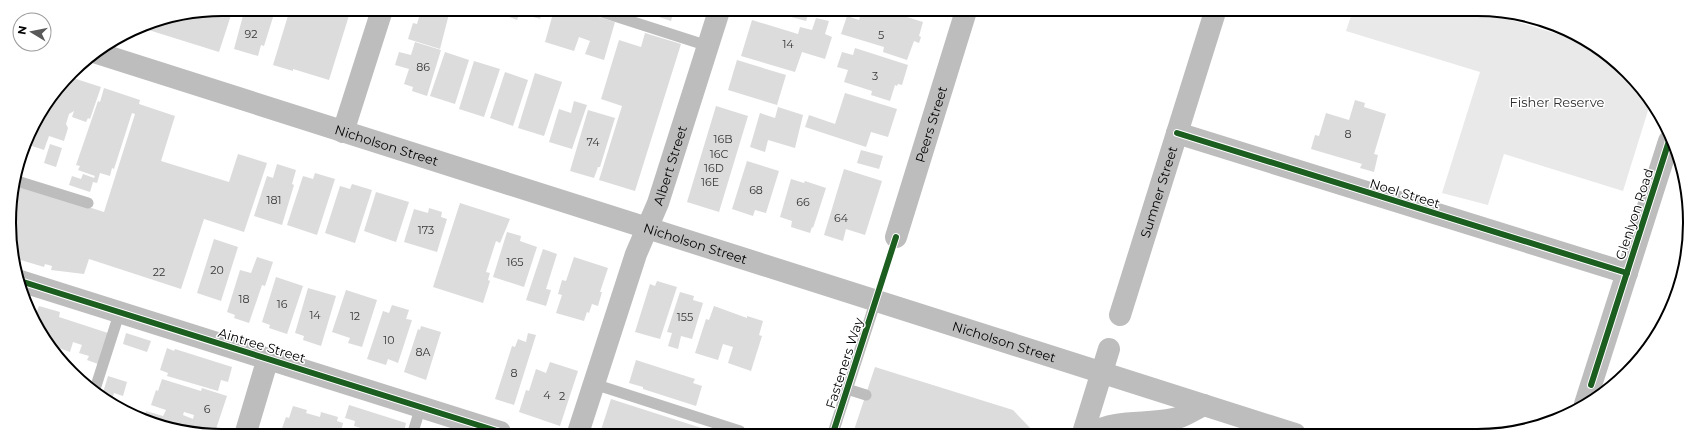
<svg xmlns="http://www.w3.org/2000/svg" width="1699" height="445" viewBox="0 0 1699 445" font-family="Montserrat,sans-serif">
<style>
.green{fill:#e9e9e9}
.building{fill:#dcdcdc;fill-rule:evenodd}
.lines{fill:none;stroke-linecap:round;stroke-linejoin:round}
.lane{stroke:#bdbdbd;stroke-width:11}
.street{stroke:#bdbdbd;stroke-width:22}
.primary{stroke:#bdbdbd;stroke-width:22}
.tram{stroke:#bdbdbd;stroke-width:1}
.cycleway-casing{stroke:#fff;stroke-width:8}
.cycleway{stroke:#1b5e20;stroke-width:6}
.labels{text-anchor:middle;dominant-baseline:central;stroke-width:3;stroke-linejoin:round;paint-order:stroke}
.number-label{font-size:11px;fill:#373737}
.park-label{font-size:13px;fill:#2e2e2e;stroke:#fff}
.street-label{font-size:13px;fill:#000;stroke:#fff}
.rim{fill:none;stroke:#000;stroke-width:2}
</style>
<rect width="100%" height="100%" fill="#fff"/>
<polygon class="green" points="1352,13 1489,13 1596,46 1651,101 1623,191 1504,154 1488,205 1442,193 1480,72 1346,31"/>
<g class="building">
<polygon points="222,9 233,9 219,52 139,27"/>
<polygon points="250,9 258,9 274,14 264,46 261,45 258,56 234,49 244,12 249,14"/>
<polygon points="290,9 299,11 299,9 351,9 329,80 293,69 293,71 273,65"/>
<polygon points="421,10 453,10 451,15 449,14 440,49 408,39 413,23 417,24"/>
<polygon points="505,10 543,10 540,19 520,13 517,20 504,15"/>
<polygon points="554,10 576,10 615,22 604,60 585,54 590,41 579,37 574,51 545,42"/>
<polygon points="638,10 674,10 671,21"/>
<polygon points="769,11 809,11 806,21"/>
<polygon points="862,11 888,11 923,22 919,36 921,37 919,43 914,41 907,60 883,52 884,47 841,34 847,16 859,20"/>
<polygon points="816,18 829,21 825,34 832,37 825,59 802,52 795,72 741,56 752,20 798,34 800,27 812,30"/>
<polygon points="645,33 681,44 635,191 599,180 622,106 601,99 619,40 641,47"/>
<polygon points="415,42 441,50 427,96 412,91 413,87 404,84 409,69 395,65 399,52 411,55"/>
<polygon points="855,48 908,65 902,85 898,84 897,86 895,85 890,101 871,95 872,91 844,82 848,70 837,67 842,52 853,55"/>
<polygon points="445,52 469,60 455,104 430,96"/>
<polygon points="737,60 786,75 777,105 728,90"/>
<polygon points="474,61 500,69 484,117 459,109"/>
<polygon points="505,72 528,80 513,126 490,118"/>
<polygon points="535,73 562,82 544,136 518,128"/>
<polygon points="70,77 101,87 90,119 88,118 86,122 72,117 74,111 69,114 66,124 68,128 64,141 49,136 44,150 32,146 42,114"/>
<polygon points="104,88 140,100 139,104 175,116 161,161 229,182 238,154 267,163 244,232 204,219 181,289 89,259 84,274 51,270 52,266 45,264 44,267 14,258 10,216 20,185 104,212 135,114 132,113 114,169 112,168 110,176 100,173 97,183 93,182 90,192 69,185 72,176 81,179 83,174 94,178 95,176 78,170 80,166 76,165 98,101 100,102"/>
<polygon points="845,93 897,109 888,137 871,132 866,147 805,127 809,115 835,124"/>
<polygon points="1355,100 1365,103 1364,107 1386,114 1374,154 1378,155 1374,172 1360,168 1362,164 1311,149 1315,135 1319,136 1326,113 1349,120"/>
<polygon points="574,101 587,105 572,149 549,142 559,109 571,113"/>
<polygon points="716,106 748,116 719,212 687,202"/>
<polygon points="778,107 803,115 795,148 768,140 765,152 750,147 760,113 775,118"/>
<polygon points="588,110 615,118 600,167 598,167 594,178 570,171"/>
<polygon points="50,144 62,148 56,167 44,163"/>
<polygon points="861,150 883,156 879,169 857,163"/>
<polygon points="747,161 779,171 766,213 755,210 753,216 732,209"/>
<polygon points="277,164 296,170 292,184 294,185 282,225 254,216 267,176 273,178"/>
<polygon points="844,169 882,181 865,235 846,229 843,241 824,235"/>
<polygon points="315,173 335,179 317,235 287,225 303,176 313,179"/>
<polygon points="791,179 804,183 805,181 826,188 813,228 812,227 810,233 791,227 792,221 780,217"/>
<polygon points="352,184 372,190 355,243 325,233 340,186 350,189"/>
<polygon points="376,192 409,202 396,242 364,231"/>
<polygon points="460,203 510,219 500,243 496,241 486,272 490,273 488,280 490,281 483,303 433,287"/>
<polygon points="429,208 442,212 441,217 447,219 437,252 404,242 414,209 428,213"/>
<polygon points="507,232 521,236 520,241 537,247 524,287 493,277"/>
<polygon points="214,239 238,247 221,301 197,293"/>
<polygon points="543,249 557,254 546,289 551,290 546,306 526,300"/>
<polygon points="257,257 273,262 265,286 262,285 249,323 234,318 235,315 227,312 240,270 251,273"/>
<polygon points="574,257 608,268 600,292 602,292 598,306 592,304 589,313 587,312 584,321 556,313 562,295 558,294 562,280 566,281"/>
<polygon points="276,277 303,286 287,334 269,328 270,325 262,322"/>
<polygon points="657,281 677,287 660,339 635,332 650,284 655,286"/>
<polygon points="308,288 336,296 321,346 303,340 304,336 295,333"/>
<polygon points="346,290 377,300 362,347 348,343 350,338 332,332"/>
<polygon points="680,292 694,296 693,300 703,303 692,339 681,336 678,349 668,346 672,333 667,332"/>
<polygon points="392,305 409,310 406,319 412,320 398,363 388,359 386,365 367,359 383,311 389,313"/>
<polygon points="39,306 60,312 59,317 108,333 98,364 87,360 89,356 79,353 82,345 73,342 70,352 59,348 58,351 51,349 52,345 49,344 32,309 37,311"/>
<polygon points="714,306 747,318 747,316 763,321 759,335 762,336 751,371 728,363 733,347 723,344 718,360 695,353 706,319 709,320"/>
<polygon points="421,326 441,332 426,380 404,372 418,329 420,330"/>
<polygon points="126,333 151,341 147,352 123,344"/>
<polygon points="528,333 536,335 514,405 495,399 512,346 515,347 518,339 526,342"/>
<polygon points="167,348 174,351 175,349 232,367 228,382 221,380 218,391 167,376 168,373 160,370"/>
<polygon points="636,360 695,379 693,383 702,386 696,406 643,389 643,387 629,383"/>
<polygon points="550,362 578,371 560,426 519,412 526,390 529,391 536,369 546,373"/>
<polygon points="875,367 1013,410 1035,433 853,433"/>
<polygon points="108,376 127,382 123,396 114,393 111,403 102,396"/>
<path d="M162 379 201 391 202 388 227 396 215 432H181L144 418 146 411 163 416 166 410 151 405 156 390 158 391ZM184 412 194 415 193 419 183 415Z"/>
<polygon points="611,399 717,433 600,433"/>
<polygon points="349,405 406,423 404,432 374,432 354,426 355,421 345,418"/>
<polygon points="293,406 307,410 306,413 320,417 321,412 338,417 337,421 343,423 341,432 281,431 286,417 289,418"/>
</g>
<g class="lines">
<g class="lane">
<polyline points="596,10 708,46"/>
<polyline points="17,181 88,203"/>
<polyline points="594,384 740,431 739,433"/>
<polyline points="95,389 120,311"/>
<polyline points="847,389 866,395"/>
<polyline points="413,432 421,406"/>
<polyline points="833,433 876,300"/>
</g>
<g class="street">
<polyline points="343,132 382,10"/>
<polyline points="1177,133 1627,273"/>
<path id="s1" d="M896 237 966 11"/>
<polyline points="17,280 500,432"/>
<path id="s2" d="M1120 315 1215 12"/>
<polyline points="1585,404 1669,141"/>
<polyline points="246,432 268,358"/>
<path id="s3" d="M578 433 636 254 658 203 719 11"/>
<polyline points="1083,433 1109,349"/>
<path d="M1092 433C1117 419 1146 425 1173 419 1183 418 1194 409 1204 405"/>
</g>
<path class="primary" id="s4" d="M97 53 1295 434"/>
<g class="tram">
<polyline points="104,48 605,209 1315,434"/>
<polyline points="91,57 1279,434"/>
</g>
<defs>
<g id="cycleway">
<polyline points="1177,133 1627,273"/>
<polyline points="17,280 500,432"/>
<polyline points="1591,385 1669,141"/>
<polyline points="833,433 896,237"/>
</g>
</defs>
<use href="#cycleway" class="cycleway-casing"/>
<use href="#cycleway" class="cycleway"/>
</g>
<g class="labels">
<g class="number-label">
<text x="251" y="34">92</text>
<text x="881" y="35">5</text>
<text x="788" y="44">14</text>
<text x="423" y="67">86</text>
<text x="875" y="76">3</text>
<text x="1348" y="134">8</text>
<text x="723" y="139">16B</text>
<text x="593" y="142">74</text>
<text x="719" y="154">16C</text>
<text x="714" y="168">16D</text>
<text x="710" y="182">16E</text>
<text x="756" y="190">68</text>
<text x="274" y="200">181</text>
<text x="803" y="202">66</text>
<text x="841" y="218">64</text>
<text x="426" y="230">173</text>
<text x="515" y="262">165</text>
<text x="217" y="270">20</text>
<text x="159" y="272">22</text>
<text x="244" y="299">18</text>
<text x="282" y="304">16</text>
<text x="315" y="315">14</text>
<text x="355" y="316">12</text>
<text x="685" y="317">155</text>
<text x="389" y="340">10</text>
<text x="423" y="352">8A</text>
<text x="514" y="373">8</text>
<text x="547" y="395">4</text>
<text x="562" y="396">2</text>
<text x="207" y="409">6</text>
</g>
<g class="park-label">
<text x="1557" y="102">Fisher Reserve</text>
</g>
<g class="street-label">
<text stroke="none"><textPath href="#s1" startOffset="118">Peers Street</textPath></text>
<text stroke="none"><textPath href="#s4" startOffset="304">Nicholson Street</textPath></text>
<text stroke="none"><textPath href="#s3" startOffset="283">Albert Street</textPath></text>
<text stroke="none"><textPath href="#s2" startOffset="129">Sumner Street</textPath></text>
<text transform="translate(1405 193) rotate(17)">Noel Street</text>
<text transform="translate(1634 214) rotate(-72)">Glenlyon Road</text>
<text stroke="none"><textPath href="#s4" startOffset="628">Nicholson Street</textPath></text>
<text stroke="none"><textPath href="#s4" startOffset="952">Nicholson Street</textPath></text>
<text transform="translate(262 345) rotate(17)">Aintree Street</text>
<text transform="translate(844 363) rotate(-72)">Fasteners Way</text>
</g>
</g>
<path d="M0 0H1699V445H0ZM222 16H1477A206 206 0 0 1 1683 222V223A206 206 0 0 1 1477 429H222A206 206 0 0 1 16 223V222A206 206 0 0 1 222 16Z" fill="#fff" fill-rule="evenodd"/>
<path class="rim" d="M222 16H1477A206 206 0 0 1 1683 222V223A206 206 0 0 1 1477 429H222A206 206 0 0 1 16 223V222A206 206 0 0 1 222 16Z"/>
<g transform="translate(32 32) rotate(280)"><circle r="19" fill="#ffffff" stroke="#999999"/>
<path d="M0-3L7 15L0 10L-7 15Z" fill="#595959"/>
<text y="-6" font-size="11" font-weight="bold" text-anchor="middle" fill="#000000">N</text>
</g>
</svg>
